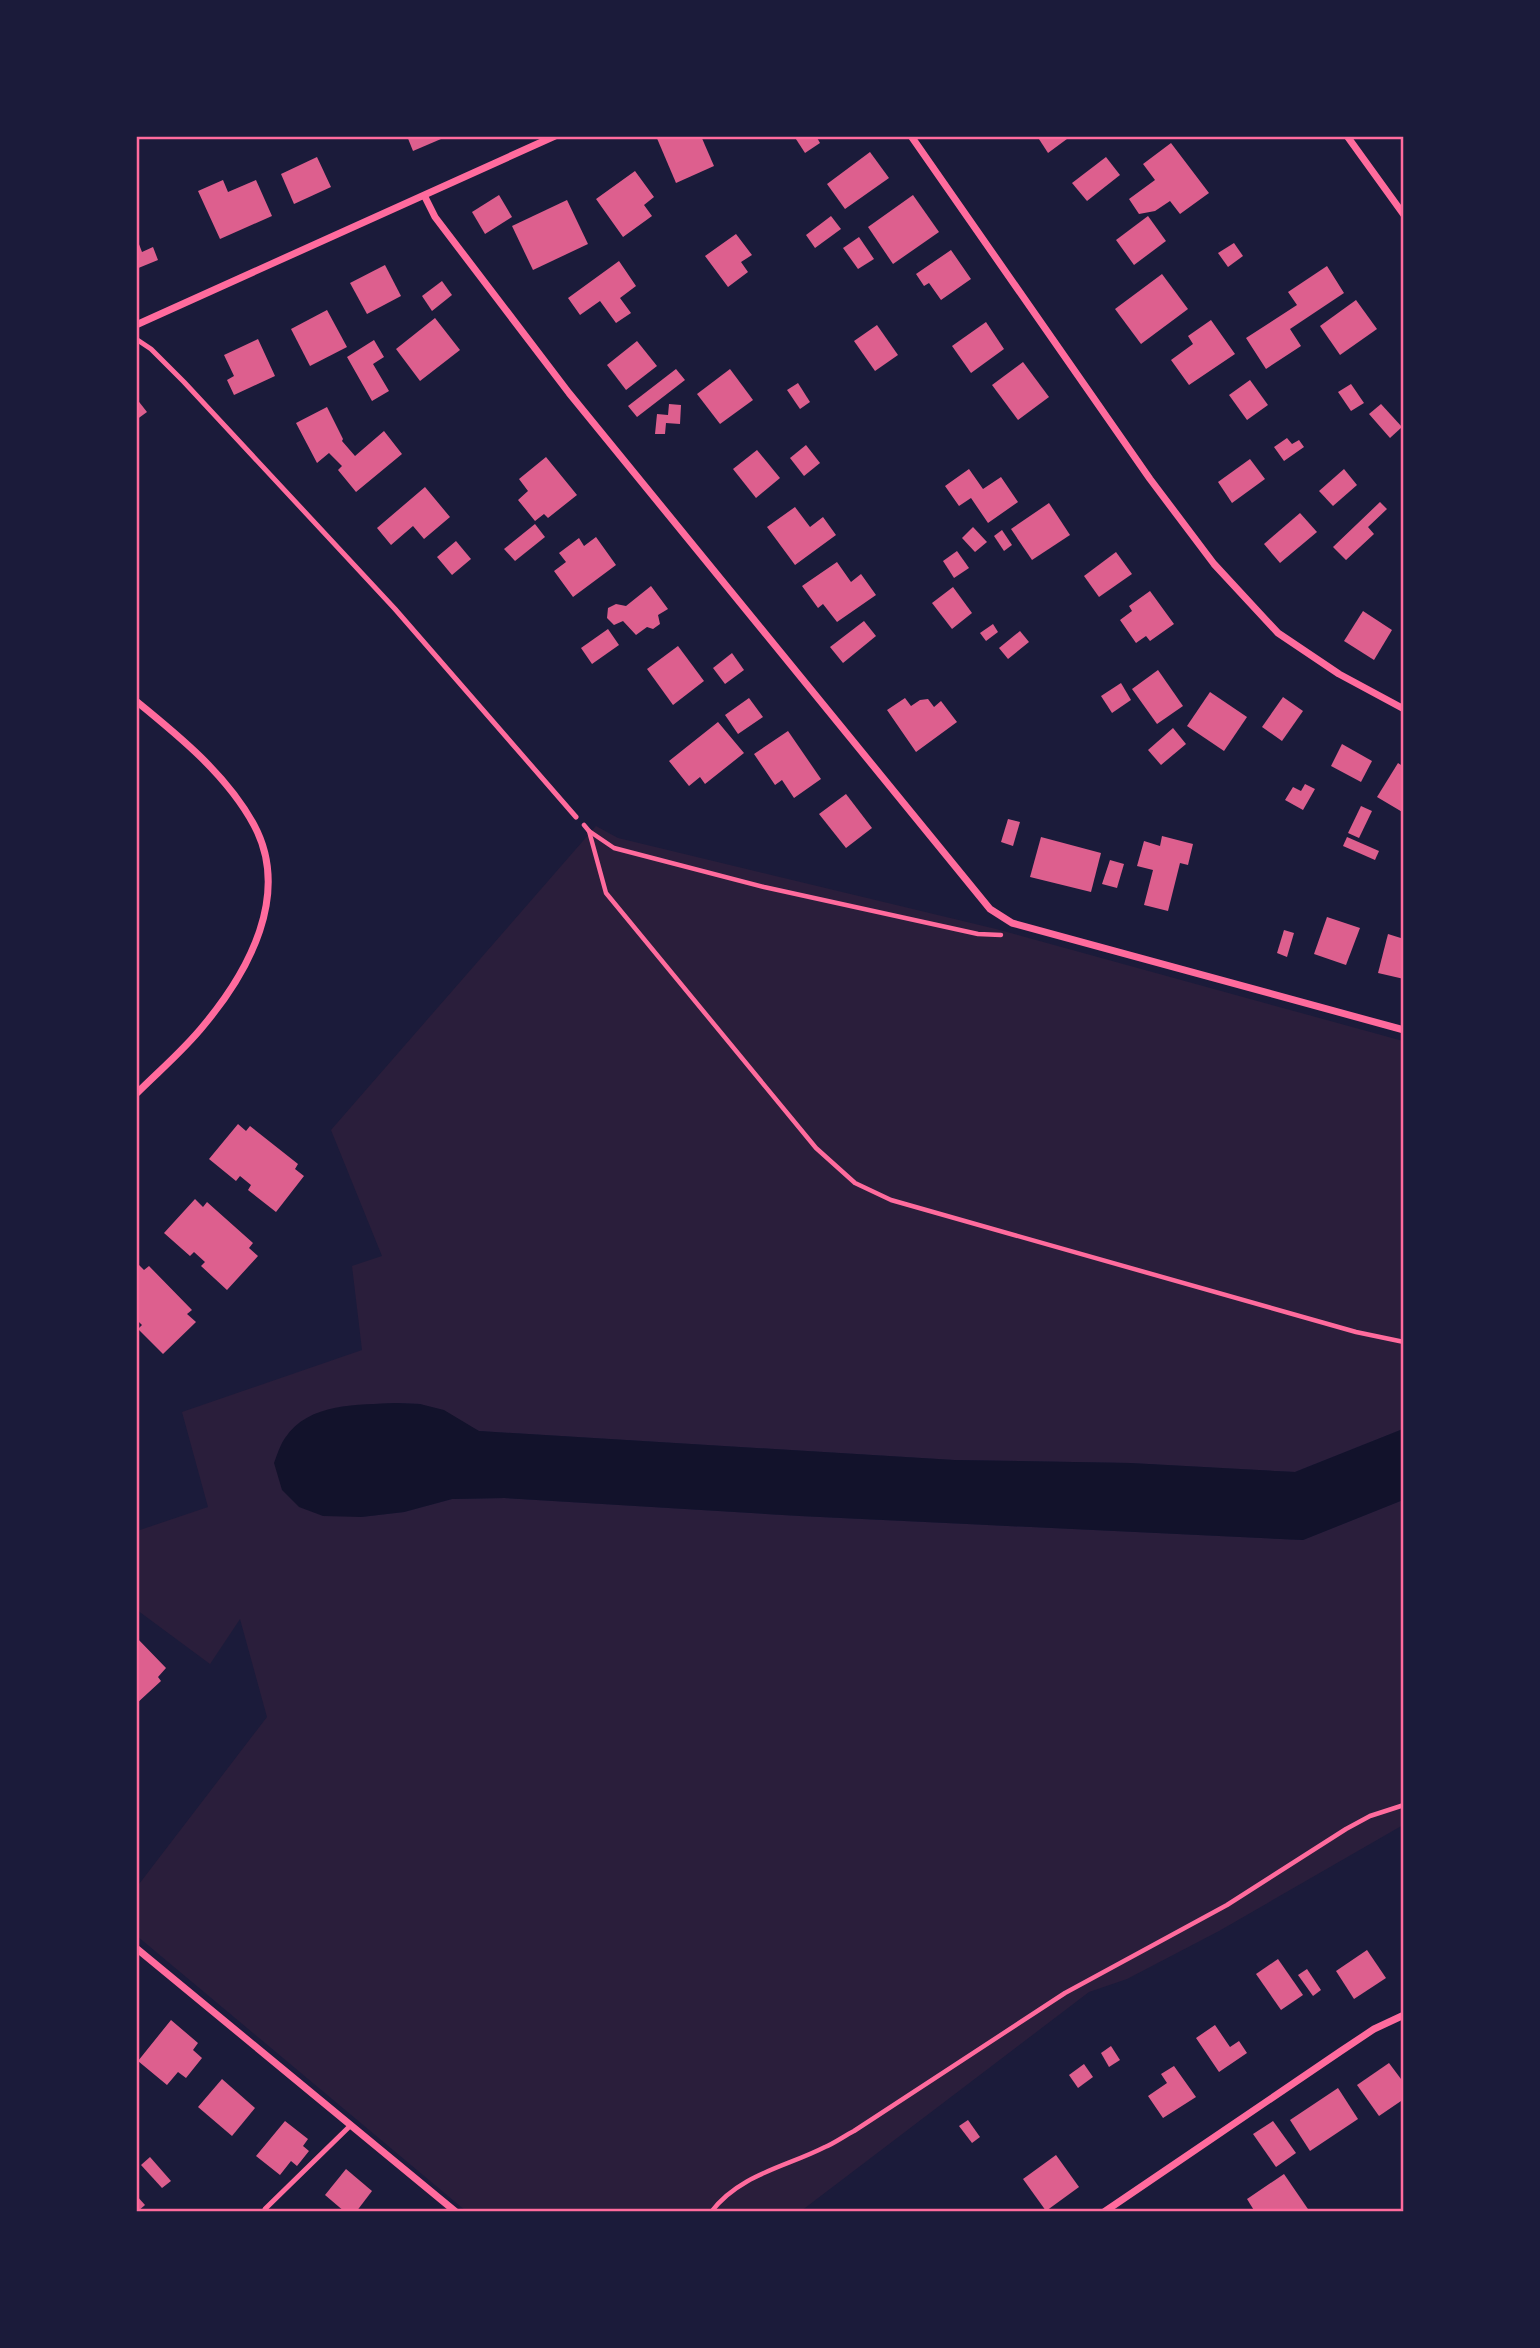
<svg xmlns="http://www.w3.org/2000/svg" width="1540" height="2348" viewBox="0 0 1540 2348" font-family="Arial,sans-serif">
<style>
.green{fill:#2a1e3b}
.water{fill:#12122b}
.building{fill:#dd5f8e}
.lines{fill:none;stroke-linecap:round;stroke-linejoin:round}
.path{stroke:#ff6b9d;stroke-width:4.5}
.service{stroke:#ff6b9d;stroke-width:5}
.minor{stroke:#ff6b9d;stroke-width:7}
.neatline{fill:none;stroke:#ff6b9d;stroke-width:2.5}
</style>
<rect width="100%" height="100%" fill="#1b1b3a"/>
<polygon class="green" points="596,826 618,838 996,929 1403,1041 1403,1429 1295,1472 1130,1463 954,1460 479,1431 420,1404 396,1403 339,1407 361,1517 404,1512 452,1499 504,1498 800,1516 1303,1540 1403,1500 1403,1825 1219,1931 1127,1979 1089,1992 801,2211 466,2211 137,1936 136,1888 267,1717 240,1619 210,1664 137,1610 137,1531 208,1507 182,1412 362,1350 352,1266 382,1256 331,1130"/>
<path class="water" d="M396 1403 420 1404 444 1410 479 1431 954 1460 1130 1463 1295 1472 1403 1429V1500L1303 1540 800 1516 504 1498 452 1499 404 1512 361 1517 323 1516 299 1507 282 1490 274 1463C277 1455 280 1445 285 1438 309 1402 358 1405 396 1403Z"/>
<g class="building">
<polygon points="407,136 440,136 441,139 413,151"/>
<polygon points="656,136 701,136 714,166 676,183"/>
<polygon points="794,136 816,136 820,143 805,153"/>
<polygon points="1037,136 1071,136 1048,153"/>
<polygon points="1171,143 1209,193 1180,214 1170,201 1155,211 1139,214 1129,199 1155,180 1143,164"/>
<polygon points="870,152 889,178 845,209 827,184"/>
<polygon points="317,157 331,187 294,204 281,174"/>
<polygon points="1106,157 1120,175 1087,201 1072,183"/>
<polygon points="635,171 654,197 644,205 652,216 623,237 596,199"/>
<polygon points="223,180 228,192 256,180 272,216 220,239 198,191"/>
<polygon points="499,195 512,217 485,234 472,212"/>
<polygon points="913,195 939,232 893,264 868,227"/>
<polygon points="567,200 588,244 533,270 512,226"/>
<polygon points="831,216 841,229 815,248 806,235"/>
<polygon points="1148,216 1166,241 1134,265 1116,240"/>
<polygon points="736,234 752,255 741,262 748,272 728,287 705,256"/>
<polygon points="859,237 874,259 858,269 843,248"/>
<polygon points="137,239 142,252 153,247 158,260 136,269"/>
<polygon points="1234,243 1243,256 1228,267 1218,253"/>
<polygon points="951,250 971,279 941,300 929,283 924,286 916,274"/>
<polygon points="619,261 636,286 620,298 631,313 616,323 600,301 580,315 568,298"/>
<polygon points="385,265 401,296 367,314 350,283"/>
<polygon points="1327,266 1344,293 1290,329 1301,346 1266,369 1246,338 1297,305 1288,292"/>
<polygon points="1162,274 1188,309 1141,344 1115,309"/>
<polygon points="442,281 452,295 432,311 422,296"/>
<polygon points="1356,300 1377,329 1340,355 1320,326"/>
<polygon points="327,310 347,347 310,366 291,329"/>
<polygon points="435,318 460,350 420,381 396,349"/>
<polygon points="1211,320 1235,354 1189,385 1171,360 1193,344 1188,336"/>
<polygon points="986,322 1004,349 971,373 952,346"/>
<polygon points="877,325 898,355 875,371 854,341"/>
<polygon points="258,339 275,376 234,395 227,380 234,376 224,355"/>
<polygon points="374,340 384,357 373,364 389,391 372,401 347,357"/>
<polygon points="637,341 657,366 626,390 607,365"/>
<polygon points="1023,362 1049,397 1018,420 992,385"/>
<polygon points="676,369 685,380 637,417 628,406"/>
<polygon points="730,369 753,400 720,424 697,394"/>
<polygon points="1250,380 1268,405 1247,420 1229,395"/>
<polygon points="798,383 810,402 800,409 787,390"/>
<polygon points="1351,384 1364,403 1351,411 1338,392"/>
<polygon points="136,398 147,412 136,420"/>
<polygon points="669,404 681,405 680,424 666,423 665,434 655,434 657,414 668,415"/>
<polygon points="1381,404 1402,427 1390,438 1369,414"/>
<polygon points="327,407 343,439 342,441 355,456 384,431 402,454 356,492 338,470 342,466 329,453 317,463 296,423"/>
<polygon points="1287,438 1292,444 1299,440 1304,447 1284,461 1274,447"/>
<polygon points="806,445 820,463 804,476 790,458"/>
<polygon points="757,450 780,478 756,498 733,469"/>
<polygon points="546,457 577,495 548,518 544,514 535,521 518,500 528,491 519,479"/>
<polygon points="1250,459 1265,479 1232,503 1218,482"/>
<polygon points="969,469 983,489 1001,477 1018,502 988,523 971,498 959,506 945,486"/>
<polygon points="1344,469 1357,485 1333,506 1319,491"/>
<polygon points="425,487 450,517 424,539 413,526 391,545 377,528"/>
<polygon points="1380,502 1387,509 1368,527 1374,534 1346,560 1333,547"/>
<polygon points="1049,503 1070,535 1032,560 1011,529"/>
<polygon points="795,507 810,527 823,517 836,535 795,565 767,527"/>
<polygon points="1300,513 1317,532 1280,563 1264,544"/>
<polygon points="535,524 545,537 515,561 504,549"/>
<polygon points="973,527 987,542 975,552 962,538"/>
<polygon points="1002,530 1012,545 1004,551 994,536"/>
<polygon points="596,537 616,565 573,597 554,571 566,562 559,553 579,538 584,546"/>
<polygon points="456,541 471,559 452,575 437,557"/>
<polygon points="957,551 969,568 954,578 943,561"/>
<polygon points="1116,552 1132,574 1099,597 1084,576"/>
<polygon points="837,562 851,582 861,574 876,595 837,622 823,604 818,608 802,586"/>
<polygon points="651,586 668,609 658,615 660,624 653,629 647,627 636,635 623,621 614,625 607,618 608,608 616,604 626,606"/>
<polygon points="953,587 972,613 952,629 932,603"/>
<polygon points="1150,591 1174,624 1150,641 1146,636 1136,643 1120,620 1132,611 1129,606"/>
<polygon points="1363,611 1392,630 1374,660 1344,641"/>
<polygon points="864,621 876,636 843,663 830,647"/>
<polygon points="993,624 998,632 986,641 980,633"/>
<polygon points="608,629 619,645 592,664 581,648"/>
<polygon points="1020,631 1029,642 1008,659 999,648"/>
<polygon points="678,646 704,681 673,705 647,669"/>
<polygon points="732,653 744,670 725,684 713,668"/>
<polygon points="1158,670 1183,706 1157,724 1132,689"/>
<polygon points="1121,683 1131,700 1112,713 1101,696"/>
<polygon points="1210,692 1247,717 1224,751 1187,726"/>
<polygon points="1283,697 1303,711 1282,741 1262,727"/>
<polygon points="749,698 763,717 738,734 725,715"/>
<polygon points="905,698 911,706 920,700 928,699 934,707 941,701 957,722 916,752 887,710"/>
<polygon points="718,722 744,753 705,784 700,777 689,786 669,761"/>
<polygon points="1173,728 1186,744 1161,765 1148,750"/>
<polygon points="788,731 821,779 794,798 782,780 775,785 754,754"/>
<polygon points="1342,744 1372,761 1361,782 1331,766"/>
<polygon points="1398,763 1404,767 1404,813 1377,797"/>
<polygon points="1305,784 1315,789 1303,810 1285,800 1293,787 1301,791"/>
<polygon points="846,794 872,828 846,848 819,814"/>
<polygon points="1361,806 1372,811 1359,838 1348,833"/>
<polygon points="1008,819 1020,822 1013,846 1001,842"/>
<polygon points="1162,836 1193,844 1188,865 1180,863 1168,911 1144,905 1153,870 1137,866 1144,841 1160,846"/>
<polygon points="1041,837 1101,853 1091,892 1030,877"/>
<polygon points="1347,837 1379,851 1375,860 1343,846"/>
<polygon points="1110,860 1124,864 1117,888 1102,884"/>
<polygon points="1327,917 1360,928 1346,965 1314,954"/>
<polygon points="1284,930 1294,933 1287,957 1277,953"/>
<polygon points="1388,934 1404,939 1404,979 1378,973"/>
<polygon points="238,1124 246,1131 250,1126 298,1164 295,1169 304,1176 276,1212 248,1190 251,1185 240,1176 236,1181 209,1159"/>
<polygon points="195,1199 203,1207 207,1202 253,1243 249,1248 258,1256 227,1290 201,1266 205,1262 194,1252 190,1256 164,1233"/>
<polygon points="136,1262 144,1270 149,1266 192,1310 187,1314 196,1322 163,1354 138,1329 142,1325 136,1319"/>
<polygon points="136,1637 166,1668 158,1677 161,1681 136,1704"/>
<polygon points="1367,1950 1386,1978 1354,1999 1336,1971"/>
<polygon points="1278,1959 1303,1995 1281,2010 1256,1974"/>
<polygon points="1307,1969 1321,1990 1313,1996 1298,1975"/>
<polygon points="171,2020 198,2043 193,2050 202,2058 186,2078 178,2072 167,2085 138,2061"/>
<polygon points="1215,2025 1230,2047 1239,2041 1247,2053 1219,2072 1196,2038"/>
<polygon points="1111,2046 1120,2060 1109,2067 1101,2053"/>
<polygon points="1389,2063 1404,2083 1404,2099 1379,2116 1357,2085"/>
<polygon points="1084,2064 1093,2077 1078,2088 1069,2075"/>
<polygon points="1174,2066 1196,2097 1163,2118 1148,2096 1167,2083 1161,2074"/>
<polygon points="222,2079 255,2108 232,2136 198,2107"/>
<polygon points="1338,2088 1358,2119 1310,2151 1290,2120"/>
<polygon points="968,2120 980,2137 972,2143 959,2126"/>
<polygon points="285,2121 308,2139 303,2146 309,2151 297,2166 291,2161 280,2175 256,2156"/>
<polygon points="1273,2121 1296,2153 1276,2167 1253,2134"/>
<polygon points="1056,2155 1079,2187 1046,2211 1023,2179"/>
<polygon points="150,2157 171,2181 162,2188 141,2165"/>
<polygon points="346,2169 372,2191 356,2212 345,2212 325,2195"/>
<polygon points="1284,2174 1310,2212 1255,2212 1247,2199"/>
<polygon points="136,2195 145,2205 137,2212 136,2212"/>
</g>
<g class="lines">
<g class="path">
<polyline points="584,825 589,831 606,893 816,1148 855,1183 891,1200 1356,1332 1404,1342"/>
<polyline points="589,831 614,848 764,887 978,934 1001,935"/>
<path d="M711 2212C740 2174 786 2167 825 2147 835 2143 844 2136 854 2131L1065 1993 1227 1905 1346 1829 1370 1816 1404 1805"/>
</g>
<g class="service">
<polyline points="136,339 151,349 184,382 395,609 576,817"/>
<polyline points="265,2209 351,2125"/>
</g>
<g class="minor">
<polyline points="911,136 1150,479 1214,564 1278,633 1339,674 1404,709"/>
<polyline points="1347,136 1404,215"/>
<polyline points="425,197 435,217 569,393 990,909 1012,923 1404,1030"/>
<polyline points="136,325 555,136"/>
<path d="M136 701C179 736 227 775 254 825 291 894 249 971 204 1025 184 1050 159 1071 136 1094"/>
<polyline points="136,1948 456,2212"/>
<polyline points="1104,2212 1341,2051 1374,2029 1404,2015"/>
</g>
</g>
<rect width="1540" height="2348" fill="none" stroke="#1b1b3a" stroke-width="276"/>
<rect x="138" y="138" width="1264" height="2072" class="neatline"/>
</svg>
